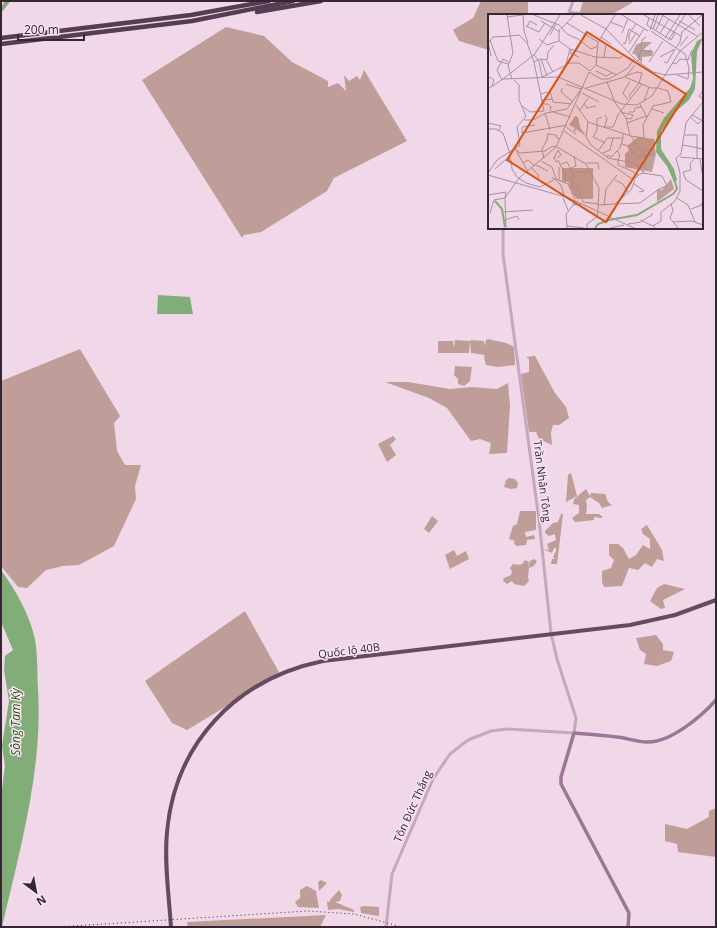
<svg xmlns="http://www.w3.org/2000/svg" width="717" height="928" viewBox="0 0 717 928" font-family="'Open Sans',sans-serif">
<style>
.green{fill:#bf9d99}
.water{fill:#82ad78}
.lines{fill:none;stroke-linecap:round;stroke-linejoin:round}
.river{stroke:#82ad78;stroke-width:4}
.tertiary{stroke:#c8a5c0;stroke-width:3}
.secondary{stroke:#9c7696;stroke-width:3.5}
.trunk{stroke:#664a62;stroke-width:4}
.motorway{stroke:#553d53;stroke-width:4.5}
.rail{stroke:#342633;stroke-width:1;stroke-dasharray:1 3;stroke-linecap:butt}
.labels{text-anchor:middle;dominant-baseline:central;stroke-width:3;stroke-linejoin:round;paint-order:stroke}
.street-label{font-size:11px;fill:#342633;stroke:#f8e4f2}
.water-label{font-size:12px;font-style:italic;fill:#26541d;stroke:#f8e4f2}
.inset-river{fill:none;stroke:#82ad78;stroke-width:2}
.inset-road{fill:none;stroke:#a591a0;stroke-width:1}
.view{fill:#d65410;fill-opacity:0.15;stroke:#d65410;stroke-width:2}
.inset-edge{fill:none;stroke:#342633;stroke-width:2}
</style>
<rect width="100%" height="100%" fill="#f0d8e9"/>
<g class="green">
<polygon points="481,1 528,1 528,15 489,15 489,50 459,41 453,30 473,18"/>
<polygon points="583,1 635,1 611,15 568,15 569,11 580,12"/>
<polygon points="226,27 264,36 292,62 328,81 328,87 338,83 346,91 344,75 349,81 357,76 360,80 364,70 407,141 334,178 327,191 261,232 244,235 242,238 142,80"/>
<path d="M488 339C497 342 506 341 514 347L515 365 498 367 486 365 484 358 485 355 471 353 470 340 484 341 485 346 486 340Z"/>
<polygon points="455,340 470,341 469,353 438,353 438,341 453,341 454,348"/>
<polygon points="80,349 120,416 114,423 117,451 125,465 141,465 135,486 136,499 114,546 79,565 63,566 46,570 27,588 18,587 1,566 1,381"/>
<polygon points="535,356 555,393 566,407 569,418 559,425 553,425 551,433 552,445 539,439 536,432 529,432 521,374 529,372 529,359 526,357"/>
<polygon points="455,366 472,367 470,381 464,386 458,384 458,379 454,375"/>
<polygon points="385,382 408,382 450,389 472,387 497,389 508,383 510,406 507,453 489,454 491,443 480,439 471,441 447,408 429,398"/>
<polygon points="393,436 396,439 390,445 396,455 387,462 378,444"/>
<polygon points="571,473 577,496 566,502 568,475"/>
<polygon points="509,478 515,479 518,483 517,488 511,489 504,487 506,480"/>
<path d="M586 489 590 496 591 493 605 494 608 502 612 505 602 508 599 503 590 497 586 500 587 507 586 514H599L603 517 601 518 594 517V520C589 521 581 521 575 522L572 518 579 513V505L573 504 574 499Z"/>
<polygon points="520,511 536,511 536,530 525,532 526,537 534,535 535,539 527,540 526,545 516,546 514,543 515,541 509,539 513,526 517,524"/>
<polygon points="561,514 563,514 557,564 551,564 552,559 555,559 553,557 556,551 556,548 554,548 552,553 543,549 549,550 547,544 556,540 555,534 549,536 545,533 545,531 553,523 558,522"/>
<polygon points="432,516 438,521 429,533 424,529"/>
<polygon points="647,525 662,550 664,561 657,559 652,567 645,563 638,570 629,568 622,586 604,587 602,582 602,571 611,568 614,560 609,555 609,544 618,544 623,548 629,559 636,555 643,545 650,549 650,539 643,534 641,529"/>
<polygon points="454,550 457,556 466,551 469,559 450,569 445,555"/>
<path d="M534 559 537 561 534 566 529 568 528 577 529 581 524 586 514 584 512 581 507 584 503 581 504 578 511 575 512 571 510 568 513 564C519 565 522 566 525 560L529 562 528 568 530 561Z"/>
<polygon points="664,584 685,589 663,600 665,608 661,609 650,601 657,588"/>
<polygon points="245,611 280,674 187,730 172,723 145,681"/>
<polygon points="656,635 663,644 663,650 674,652 671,661 657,666 644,664 646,654 640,650 636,638"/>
<polygon points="716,808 716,857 678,852 677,844 665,841 665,824 687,829 709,817 709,811"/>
<polygon points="321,880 327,883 319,891 318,882"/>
<polygon points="307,886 316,891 319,908 298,907 295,902 300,898 300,890"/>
<polygon points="339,890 342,895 340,901 335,902 354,910 354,912 339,909 328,910 327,901 330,902 330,900"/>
<polygon points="364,906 379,907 379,916 361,913 360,907"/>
<polygon points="326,915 320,927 188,927 187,922"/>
</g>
<g class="water">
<polygon points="158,295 190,297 193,314 157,314"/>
<path d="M1 570C16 591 30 615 35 640 38 656 37 673 38 689 43 769 20 849 2 927L1 797 5 766 2 746 9 701 4 670 5 656 13 650 1 622Z"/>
</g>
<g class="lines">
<polyline class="river" points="1,10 8,1"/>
<g class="tertiary">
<polyline points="568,15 573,1"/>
<polyline points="386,927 392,874 433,779 450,754 468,740 491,731 507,729 574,733 576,718 557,659 551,633 539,520 503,254 503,228"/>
</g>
<path class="secondary" d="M628 927 629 913 561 784V777L574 733C588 734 603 735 617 737 627 738 637 742 647 742 670 743 702 716 716 700"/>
<path class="trunk" d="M171 927C169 896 164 863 167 832 175 743 236 679 323 661L630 625 675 615 716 600"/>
<g class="motorway">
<polyline points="257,12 321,1"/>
<polyline points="1,38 191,15 269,1"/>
<polyline points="1,44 192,21 293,1"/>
</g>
<polyline class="rail" points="57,927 307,911 354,914 402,927"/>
</g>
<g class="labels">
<g class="street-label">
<text transform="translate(543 481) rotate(83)">Trần Nhân Tông</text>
<text transform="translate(349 650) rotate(-7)">Quốc lộ 40B</text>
<text transform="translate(412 806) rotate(-66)">Tôn Đức Thắng</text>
</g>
<g class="water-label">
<text transform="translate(15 722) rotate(-90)">Sông Tam Kỳ</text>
</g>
</g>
<g transform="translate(488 14)">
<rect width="215" height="215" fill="#f0d8e9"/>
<path d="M154 28H164L155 36H163L162 33 165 39 164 42 154 43V50L147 40H144L148 31ZM87 102 90 103 92 113 98 122 88 115 87 118 85 117 87 114 81 111ZM150 123 166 125 168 140 164 158 137 153V140L141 136 139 132ZM74 154H105V185H89L85 180 80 168 74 167ZM183 165 186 175 169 188V175L174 176Z" fill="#bf9d99"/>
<path d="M215 24 209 37 207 75 201 86 187 98 173 117V135L186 155 189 166 186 168 179 152 168 138 169 117 176 104 202 74 205 65 203 40 209 27Z" fill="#82ad78"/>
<path class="inset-river" d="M7 187 14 195 17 213M107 214 110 210 121 206 149 201 185 180 189 175 186 164"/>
<path class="inset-road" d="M19 1 25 39 20 52 24 65M35 1 36 17 40 29M46 1 71 11 79 20 90 25 103 35 110 32M93 1 118 15 149 47 165 58 178 61 215 58M134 1 160 17M156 1 193 22M174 1 209 22M201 1 212 12M19 3 34 1M161 4 159 11 181 25 183 26 187 19M53 7 72 18M191 7 207 16M122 8 135 13M79 9 110 28M38 12 51 18 57 9M39 13 42 7 49 11M73 15 86 1M165 15 170 1M162 16 167 1M168 16 175 1M163 17 197 40 201 54M134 19 140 4M172 19 181 5M62 21 68 10M22 22 31 21 39 29 46 48 53 45M113 23 123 30M177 24 192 1M51 25 59 31 71 27V15M181 25 197 1M2 26 10 47 20 50M71 27 82 35M141 27V20L148 10M0 28 3 42M0 29 5 23 22 22M135 29 137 30 141 15 152 22M141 30 148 19M192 32 200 22M153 33 154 26 158 23M188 34 192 28 194 18 214 1M84 35 82 39 91 43M141 38 156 15M46 41 51 47 54 63 82 49H91L102 57 108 51 110 28 127 1M172 43 187 35M116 44 118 30M59 47 65 58M150 47 153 36 165 38M161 48 175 27M176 48 179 49 187 35M184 49 188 50 192 45 200 46 204 36M78 50 82 35 107 43 132 44 136 41M108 51 129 61M108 57 118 62 124 59M189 61 200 65 201 54M0 62 6 66 4 72M59 62 53 45 59 46 60 38 66 31M137 62 149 58 154 59 151 69M137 63 163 74H169M15 65 46 41 72 1M14 66 9 56 15 45 21 48M119 68 126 86M78 70 93 75M74 74 73 78 85 88M98 74 137 63 147 51M0 75 15 65 70 63 134 90 149 91 164 82 192 37 215 18M215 76 211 82 215 85M94 79 111 88M53 80 59 78 63 80 65 88 83 90M142 84 141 82 151 69M140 86 135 79 142 67M126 87 138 104 142 121M156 87 161 73M215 88 204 101 215 107M96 89 99 94 108 92M152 90 159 103M88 91 100 108 143 122 158 144 155 159M34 92 42 98 56 97 46 48M164 95 176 99M92 96 100 84M62 97 63 93 60 90H56L54 86 64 85M65 98 83 103M132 98 154 70M132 98 145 101 143 105 138 104M141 98H146L147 94 153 93M57 99 62 116M114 103 109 105V116L105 123 117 129M202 103 210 110 213 107M36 106H45L58 99 79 95 94 74M0 109 13 112 11 116M139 109 158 102M47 111 34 113V119L79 111M78 113 88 120M116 113H125L131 99M116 114 119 105 117 101M0 115H8L15 119 22 140 21 146M76 117 144 165 148 164 150 161 144 157 130 151V146L120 144 103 131 98 123 100 108M60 120 68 121 69 124 72 125M197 121H209V145M143 122 156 124 155 111 165 92 183 88 180 77 170 74M134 130 140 132 149 143 157 142M195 131 215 135M69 133 98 150 111 174 110 196M27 135 32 139 57 137 65 132 68 133M156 135 165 136 166 140 157 143M28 136 40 158M111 136 119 124H135V120M129 137 132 141 130 146 145 149 155 158M115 139 122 136 125 124M119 143 120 141 123 143 132 134 135 124M192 143 215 145M69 144 73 141 70 136 66 144 68 148 70 147M56 145 54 135 59 126 60 119M212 145 214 159M70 146 77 160V169M53 147 64 153 68 165 80 170 87 185M35 149 40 146 47 152M98 149H110L111 155M73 150 79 148 85 159M48 151 60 157M71 153V166M44 154 51 162 50 164M83 154 88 152 86 142M7 155 17 146H23L24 155 29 163 38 169 52 173 67 165M195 158 198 166 215 177M195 158 203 156 202 150 207 144M0 159 9 146 32 131 29 113 38 102 31 86V71L26 66M0 161 81 184 146 214M64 163 73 171 76 181M127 166 135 170 140 178M145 169 156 177 151 178M84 172V163L87 158H101M81 173 90 174 95 188 111 190M0 181 18 178 17 184 6 186 2 199M75 184 80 196M189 184 200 191 207 208M86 187 85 191 93 190M127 190 152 189 171 175 179 172 174 162 155 159 150 161M183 190 185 196 182 204 190 214M111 191 127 190 143 176 147 166M116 191 118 175 129 161M203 195 214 191 213 189M16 198 45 196M17 206 29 202 31 206M152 206 165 212M154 207 164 201V199M185 208 204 207 215 211M140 210 153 208M79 212 96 214M18 214 17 184 31 164 68 133 101 58 113 65H121L140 54 146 45M79 214 78 200 86 190M99 214V210L109 203 110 197M122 214 136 211M167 214 165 212 173 207V198L187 187 192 177V159L188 144 193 140 198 109 204 101"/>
<path class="view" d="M99 18 198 80 118 208 19 146Z"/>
<rect width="215" height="215" class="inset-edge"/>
</g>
<rect width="717" height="928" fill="none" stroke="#342633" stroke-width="4"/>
<g transform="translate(36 892) rotate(148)" stroke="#f8e4f2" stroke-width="3" paint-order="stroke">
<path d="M0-3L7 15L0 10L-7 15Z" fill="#342633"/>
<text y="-6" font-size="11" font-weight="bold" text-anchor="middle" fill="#342633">N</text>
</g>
<path d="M18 34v6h66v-6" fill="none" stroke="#342633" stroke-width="2"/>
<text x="24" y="34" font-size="12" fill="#342633" stroke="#f8e4f2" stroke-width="3" paint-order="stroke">200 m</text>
</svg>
